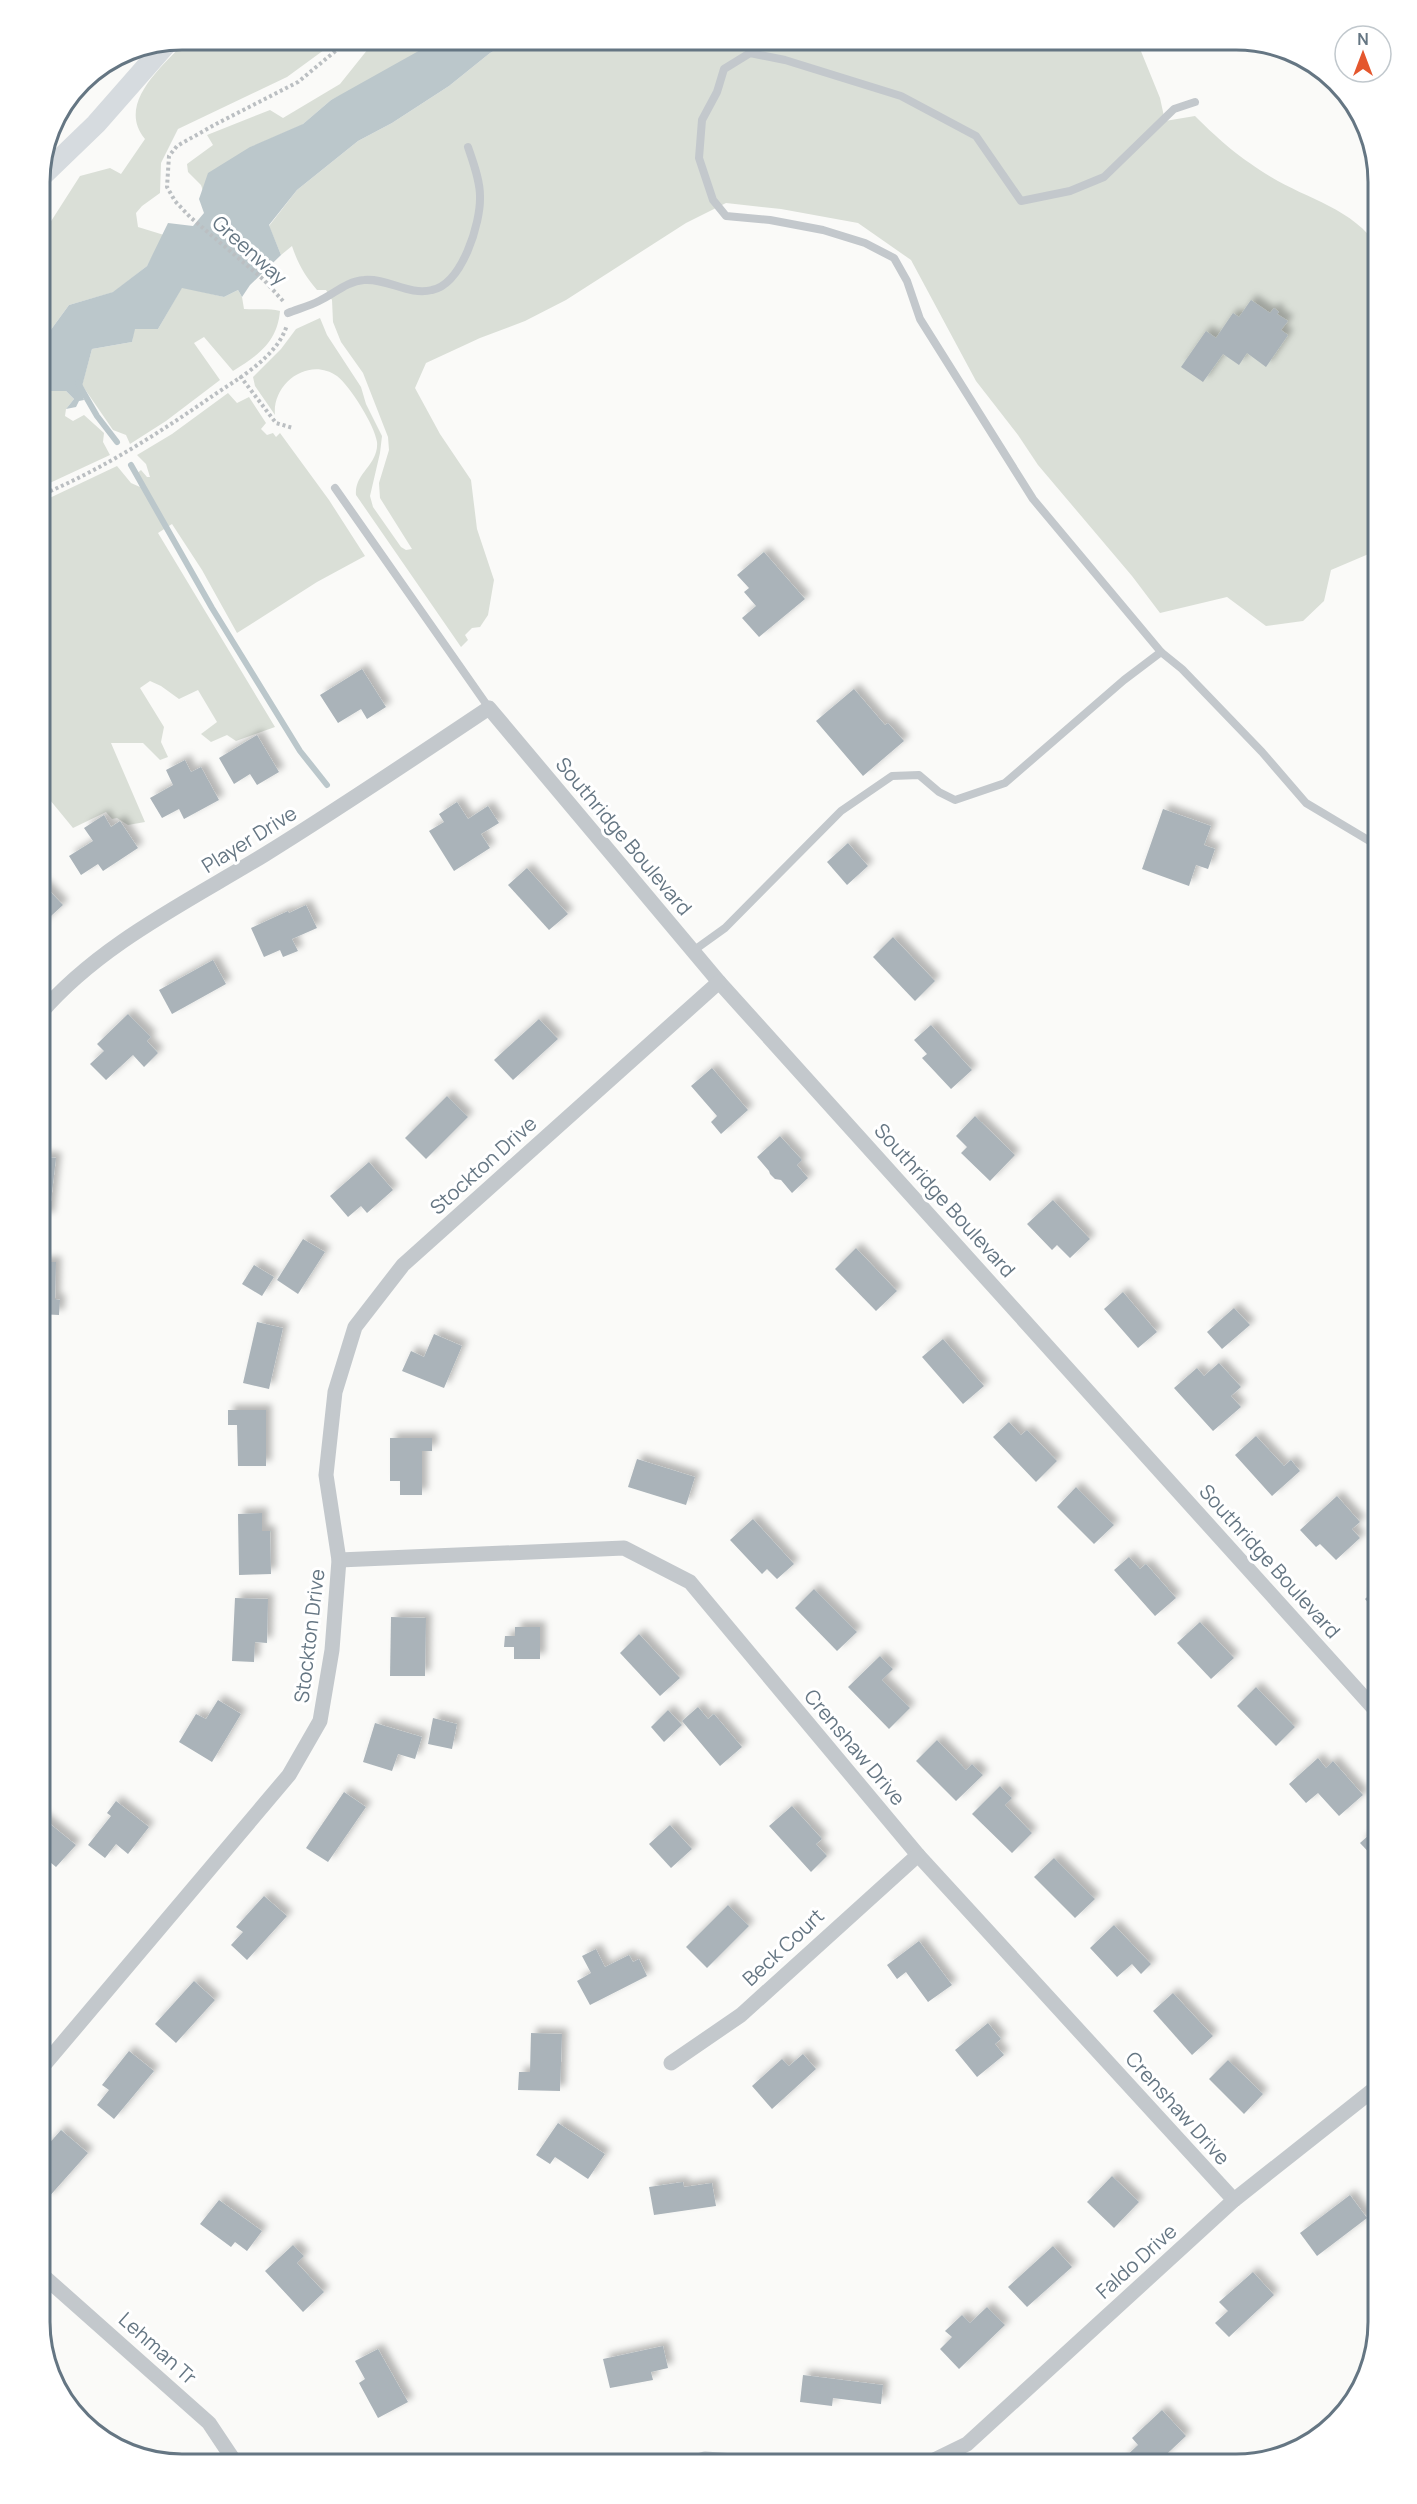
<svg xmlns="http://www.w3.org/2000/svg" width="1417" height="2504" viewBox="0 0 1417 2504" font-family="Manrope,sans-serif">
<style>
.green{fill:#dadfd7}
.water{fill:#bbc7cb}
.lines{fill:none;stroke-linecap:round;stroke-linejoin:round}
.stream{stroke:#bbc7cb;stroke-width:6}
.building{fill:#aab3b9;filter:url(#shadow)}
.path{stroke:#bbbfc2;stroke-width:4;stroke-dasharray:3 3;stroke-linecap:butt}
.lane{stroke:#c3c8cc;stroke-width:8}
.street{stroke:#c3c8cc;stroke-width:15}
.secondary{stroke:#d6dbdf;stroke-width:21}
.labels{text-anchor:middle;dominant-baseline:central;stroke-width:6;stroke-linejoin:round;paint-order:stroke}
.street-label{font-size:20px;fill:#657683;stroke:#fff}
.rim{fill:none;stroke:#657683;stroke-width:3}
</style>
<defs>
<filter id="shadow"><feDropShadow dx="5.5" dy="-5.5" stdDeviation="3" flood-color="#0004"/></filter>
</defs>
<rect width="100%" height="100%" fill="#fafaf8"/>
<g class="green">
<path d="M188 39H339L287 77 178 129 161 163 160 193 142 206 136 213 138 227 164 235 147 266 114 292 69 305 39 346V240L80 176 110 168 121 174 145 139C115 103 165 64 188 39Z"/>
<polygon points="376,39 455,39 331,100 302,125 251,147 203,191 201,185 188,172 187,164 213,145 207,135 270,110 283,118 340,84"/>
<path d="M515 39H1136L1160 98 1165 121 1195 116C1221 142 1240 158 1271 177 1307 199 1354 209 1378 247V550L1331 570 1324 601 1303 621 1266 626 1227 597 1160 613 1132 576 1038 465 1018 435 976 381 911 260 858 223 781 209 726 203 686 223 566 300 525 321 480 338 426 363 415 388 440 434 471 480 477 529 494 580 488 615 480 627 472 628 465 635 468 640 461 647 356 495C354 473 379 465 377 442 375 426 350 386 337 376 309 356 272 383 275 415L255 386 253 377 281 349 296 329 320 318 327 335 361 387 366 404 382 436 380 453 370 496 373 507 401 547 406 550 412 549 380 498 379 483 389 450 388 437 363 373 341 342 333 322 332 300 326 290H317C305 276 298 264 292 246L281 255 269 226 297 190 358 141 392 123 449 86 490 53Z"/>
<path d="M182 287 224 297 238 290 242 297 244 309C257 310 268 308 280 311 277 343 258 355 233 371L204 337 194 343 220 380 166 421 130 444 126 435 113 430 82 385 92 349 132 342 134 329H158Z"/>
<polygon points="44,391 66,391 74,399 66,409 65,416 73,421 84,415 104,433 103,442 110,455 39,488 39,397"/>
<polygon points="228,393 237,403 249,397 266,423 261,429 267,435 273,433 276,437 280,433 329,500 365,556 317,582 237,633 202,570 172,524 158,533 275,727 236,741 227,735 211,742 201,734 217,722 198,690 179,699 161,686 150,681 140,688 164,727 161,742 168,757 160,760 143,743 111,743 145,822 128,825 117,818 112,819 106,812 73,828 50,800 39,810 39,503 117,466 131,483 140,487 135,475 141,470 147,477 150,477 146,464 137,455 172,434"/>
</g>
<polygon class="water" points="440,39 515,39 490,53 449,86 392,123 358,141 297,190 269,225 281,255 250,285 242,297 238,290 224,297 182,288 158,329 135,329 132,342 92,349 81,390 84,400 79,401 76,407 66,409 74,399 66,391 44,391 39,397 39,346 69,305 113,292 147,266 168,223 193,226 204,213 199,199 208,173 250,147 303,124 331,100"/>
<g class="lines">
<g class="stream">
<polyline points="78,383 97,416 117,442"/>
<polyline points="131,465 212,608 300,751 327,785"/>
</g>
</g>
<g class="building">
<polygon points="1251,300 1270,313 1274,308 1279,312 1277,314 1288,321 1281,330 1288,335 1266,367 1247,353 1239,365 1223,354 1203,382 1181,367 1206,331 1216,338 1233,313 1239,317"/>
<polygon points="764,552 805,599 759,637 742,618 756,606 744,592 749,588 737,575"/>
<polygon points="362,669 386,707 367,719 361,709 338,723 320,695"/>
<polygon points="854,689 885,725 888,723 904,741 863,776 816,721"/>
<polygon points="257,735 279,772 257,785 250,774 234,784 219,758"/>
<polygon points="185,760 191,772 201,767 219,800 184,819 179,809 162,818 150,798 173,785 166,770"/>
<polygon points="457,802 468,819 488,806 499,823 481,834 490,848 454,871 429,831 444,822 439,814"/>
<polygon points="1163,809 1211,826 1204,845 1215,849 1208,869 1196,865 1189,886 1142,869"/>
<polygon points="104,815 111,827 120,821 138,848 103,871 98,864 81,875 69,856 93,841 84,828"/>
<polygon points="848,843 868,866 847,885 827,862"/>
<polygon points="527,868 568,914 549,930 508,885"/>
<polygon points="43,884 63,905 39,927 39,887"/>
<polygon points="306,905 317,928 292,939 298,951 283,957 280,950 264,957 251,928 288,911 289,913"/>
<polygon points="893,937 935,981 915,1001 873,957"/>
<polygon points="213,960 226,984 172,1014 159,990"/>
<polygon points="128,1014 151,1037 147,1041 158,1053 144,1067 133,1055 106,1080 90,1064 104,1051 97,1044"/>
<polygon points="539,1019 558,1039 513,1080 494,1060"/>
<polygon points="931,1025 972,1070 951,1089 922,1058 927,1054 914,1040"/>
<polygon points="712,1068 748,1110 721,1134 711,1122 717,1116 691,1086"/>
<polygon points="447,1096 468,1117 426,1159 405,1138"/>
<polygon points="975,1116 1015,1155 990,1181 961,1153 967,1147 956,1136"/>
<polygon points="780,1136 802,1160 797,1165 808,1178 792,1193 781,1180 775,1179 770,1174 769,1171 757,1157"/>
<polygon points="39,1156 56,1158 49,1218 39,1217"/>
<polygon points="369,1162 393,1190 367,1213 361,1206 348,1217 330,1196"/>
<polygon points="1053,1200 1090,1239 1070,1258 1057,1245 1052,1250 1027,1224"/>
<polygon points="303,1239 325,1252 298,1294 277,1280"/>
<polygon points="856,1248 897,1291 876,1311 835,1269"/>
<polygon points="39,1262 56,1262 55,1299 60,1300 59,1315 39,1314"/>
<polygon points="254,1265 274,1277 262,1296 242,1284"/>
<polygon points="1123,1292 1157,1332 1138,1348 1104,1309"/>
<polygon points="1234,1308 1250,1325 1222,1349 1207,1332"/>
<polygon points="257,1322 283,1328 269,1389 243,1383"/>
<polygon points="434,1334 462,1346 444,1388 402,1371 411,1351 424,1357"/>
<polygon points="943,1339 984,1386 963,1404 922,1357"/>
<polygon points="1219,1363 1241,1387 1231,1396 1241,1407 1213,1431 1174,1388 1197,1368 1204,1376"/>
<polygon points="228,1410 266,1410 266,1466 238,1466 237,1425 228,1425"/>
<polygon points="1009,1422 1021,1435 1027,1430 1057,1461 1036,1482 993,1437"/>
<polygon points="1256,1436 1284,1466 1291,1460 1300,1471 1272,1496 1235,1455"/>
<polygon points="390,1438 432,1438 432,1451 422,1451 422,1495 400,1495 400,1481 390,1481"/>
<polygon points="637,1459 695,1477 686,1505 628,1487"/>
<polygon points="1076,1487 1114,1525 1094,1544 1057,1507"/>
<polygon points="1337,1496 1360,1522 1352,1529 1360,1538 1336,1560 1320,1544 1316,1547 1300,1530"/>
<polygon points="262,1513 262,1531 270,1531 271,1574 239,1575 238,1514"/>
<polygon points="753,1519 794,1564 777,1579 767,1569 762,1574 730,1540"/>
<polygon points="1129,1557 1140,1569 1146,1564 1176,1598 1155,1616 1114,1570"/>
<polygon points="1378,1587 1378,1614 1365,1599"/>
<polygon points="814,1589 857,1632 837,1651 795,1608"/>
<polygon points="235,1598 268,1599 267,1643 255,1642 254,1662 232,1661"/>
<polygon points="391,1617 426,1618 425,1676 390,1676"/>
<polygon points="1200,1622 1234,1658 1211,1679 1177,1643"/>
<polygon points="515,1627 540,1627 540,1659 514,1659 514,1647 504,1647 505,1636 515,1636"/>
<polygon points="639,1634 680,1678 660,1696 620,1653"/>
<polygon points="880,1656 893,1669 882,1680 910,1708 889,1729 848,1687"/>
<polygon points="1256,1687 1295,1727 1276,1746 1237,1706"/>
<polygon points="218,1700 241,1714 212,1762 179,1742 196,1714 206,1719"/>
<polygon points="698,1707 708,1719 714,1714 742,1747 720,1766 682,1721"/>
<polygon points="668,1710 682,1725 664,1742 651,1727"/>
<polygon points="433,1718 457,1724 452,1749 428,1744"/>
<polygon points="375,1723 422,1737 415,1759 398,1754 392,1771 363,1762"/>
<polygon points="937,1740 966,1770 972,1764 983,1775 956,1801 916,1761"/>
<polygon points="1318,1758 1326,1768 1333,1761 1363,1795 1339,1816 1318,1793 1306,1803 1289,1784"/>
<polygon points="1000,1786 1012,1798 1005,1805 1032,1833 1012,1853 972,1814"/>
<polygon points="344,1792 366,1807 328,1862 306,1848"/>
<polygon points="116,1801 149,1827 128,1854 116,1844 105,1858 88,1845 111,1816 107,1813"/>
<polygon points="792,1806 822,1839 816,1844 827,1856 811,1872 769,1826"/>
<polygon points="39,1815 76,1845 56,1867 39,1853"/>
<polygon points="670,1825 692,1849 671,1868 649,1844"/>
<polygon points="1378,1827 1378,1862 1360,1843"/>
<polygon points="1054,1858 1095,1899 1075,1918 1034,1877"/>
<polygon points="264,1896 287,1916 247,1960 231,1945 243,1932 236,1927"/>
<polygon points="728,1905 749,1926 707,1968 686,1947"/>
<polygon points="1114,1925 1151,1964 1141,1974 1132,1964 1117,1977 1090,1948"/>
<polygon points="919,1941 952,1985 928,2002 906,1972 897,1979 887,1965"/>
<polygon points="596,1949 605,1967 629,1955 633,1962 639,1959 647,1976 590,2005 577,1981 591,1973 582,1956"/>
<polygon points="194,1981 215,2000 176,2043 155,2024"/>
<polygon points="1173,1993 1213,2036 1192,2055 1153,2011"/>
<polygon points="988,2023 1001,2039 995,2044 1004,2055 977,2077 955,2050"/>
<polygon points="531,2033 562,2034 560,2091 518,2090 519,2072 530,2072"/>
<polygon points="129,2051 154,2071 114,2119 97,2105 109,2090 102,2085"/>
<polygon points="803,2054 816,2069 772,2109 752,2086 782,2059 789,2066"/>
<polygon points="1228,2060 1263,2094 1244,2114 1209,2079"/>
<polygon points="558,2123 605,2154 588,2179 555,2157 550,2164 536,2155"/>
<polygon points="61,2130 88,2153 47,2199 39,2192 39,2155"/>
<polygon points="1112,2176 1139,2202 1114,2228 1087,2202"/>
<polygon points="683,2182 684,2187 712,2183 716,2206 654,2215 649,2187"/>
<polygon points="1350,2195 1367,2218 1317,2256 1300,2233"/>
<polygon points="219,2200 262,2231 247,2251 235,2242 231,2247 200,2224"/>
<polygon points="293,2245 304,2256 297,2263 324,2292 303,2312 265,2271"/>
<polygon points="1053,2246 1072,2267 1027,2307 1008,2287"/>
<polygon points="1253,2272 1274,2295 1229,2337 1215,2323 1228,2311 1219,2302"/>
<polygon points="987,2307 1005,2325 959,2369 940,2349 952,2337 945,2331 962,2315 970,2323"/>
<polygon points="663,2346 668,2368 651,2372 653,2380 610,2388 603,2359"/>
<polygon points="378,2349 408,2402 378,2418 359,2383 365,2379 355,2361"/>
<polygon points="803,2375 883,2385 881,2404 833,2398 832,2406 800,2402"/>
<polygon points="1162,2410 1186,2436 1155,2465 1129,2465 1123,2459 1138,2445 1132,2438"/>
</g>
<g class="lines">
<g class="path">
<polyline points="283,301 264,280 190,217 175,201 167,187 169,156 177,146 216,124 298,82 350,39"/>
<polyline points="240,376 276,423 293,428"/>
<path d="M39 496C101 470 156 435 211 397 237 379 277 358 287 325"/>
</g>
<g class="lane">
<path d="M288 313C298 309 309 306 319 301 334 294 347 281 364 280 388 278 409 296 432 290 462 284 481 223 480 196 480 180 473 162 468 147"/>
<polyline points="335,488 489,708"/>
<polyline points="1161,652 1033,499 920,319 907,281 894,258 865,243 823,230 770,220 726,216 713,200 699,158 702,120 717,92 724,69 750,53 785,60 901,96 976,136 1021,201 1070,191 1104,177 1174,109 1195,102"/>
<polyline points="693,951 725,928 841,811 892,776 919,775 939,792 955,800 1005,783 1124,680 1161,652 1182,669 1262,752 1306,803 1378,846"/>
</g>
<g class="street">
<path d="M39 1015C98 945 187 902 264 855 340 808 414 758 489 708L719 982 1378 1713"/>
<polyline points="339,1560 624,1548 690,1582 918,1855 1234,2200"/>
<polyline points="671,2063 741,2015 918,1855"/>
<polyline points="39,2071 289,1775 320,1721 332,1650 339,1560 326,1475 335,1392 355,1327 403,1265 719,982"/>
<polyline points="39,2272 209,2423 237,2465"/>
<polyline points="684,2465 705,2459 794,2465"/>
<polyline points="924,2465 967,2444 1234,2200 1378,2086"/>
</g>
<polyline class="secondary" points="39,179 96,124 168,42"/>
</g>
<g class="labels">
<g class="street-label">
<text transform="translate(250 250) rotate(42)">Greenway</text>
<text transform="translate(624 836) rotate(50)">Southridge Boulevard</text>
<text transform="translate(249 839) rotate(-32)">Player Drive</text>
<text transform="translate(483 1165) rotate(-42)">Stockton Drive</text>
<text transform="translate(945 1200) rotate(48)">Southridge Boulevard</text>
<text transform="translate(1270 1561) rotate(48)">Southridge Boulevard</text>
<text transform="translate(309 1636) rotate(-83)">Stockton Drive</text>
<text transform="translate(855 1747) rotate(50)">Crenshaw Drive</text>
<text transform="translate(783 1947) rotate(-43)">Beck Court</text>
<text transform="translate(1178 2108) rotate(48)">Crenshaw Drive</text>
<text transform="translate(1136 2261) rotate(-42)">Faldo Drive</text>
<text transform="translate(158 2348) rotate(42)">Lehman Tr</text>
</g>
</g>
<path d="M0 0H1417V2504H0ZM182 50H1236A132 132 0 0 1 1368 182V2322A132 132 0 0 1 1236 2454H182A132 132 0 0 1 50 2322V182A132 132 0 0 1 182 50Z" fill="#fff" fill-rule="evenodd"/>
<path class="rim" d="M182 50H1236A132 132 0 0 1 1368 182V2322A132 132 0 0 1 1236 2454H182A132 132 0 0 1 50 2322V182A132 132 0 0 1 182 50Z"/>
<g transform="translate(1363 54)"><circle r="28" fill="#ffffff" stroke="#c1c8cd" stroke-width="1.5"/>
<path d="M0-4.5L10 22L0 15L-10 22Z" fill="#e4572e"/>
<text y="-9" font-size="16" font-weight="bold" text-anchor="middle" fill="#657683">N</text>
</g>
</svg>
